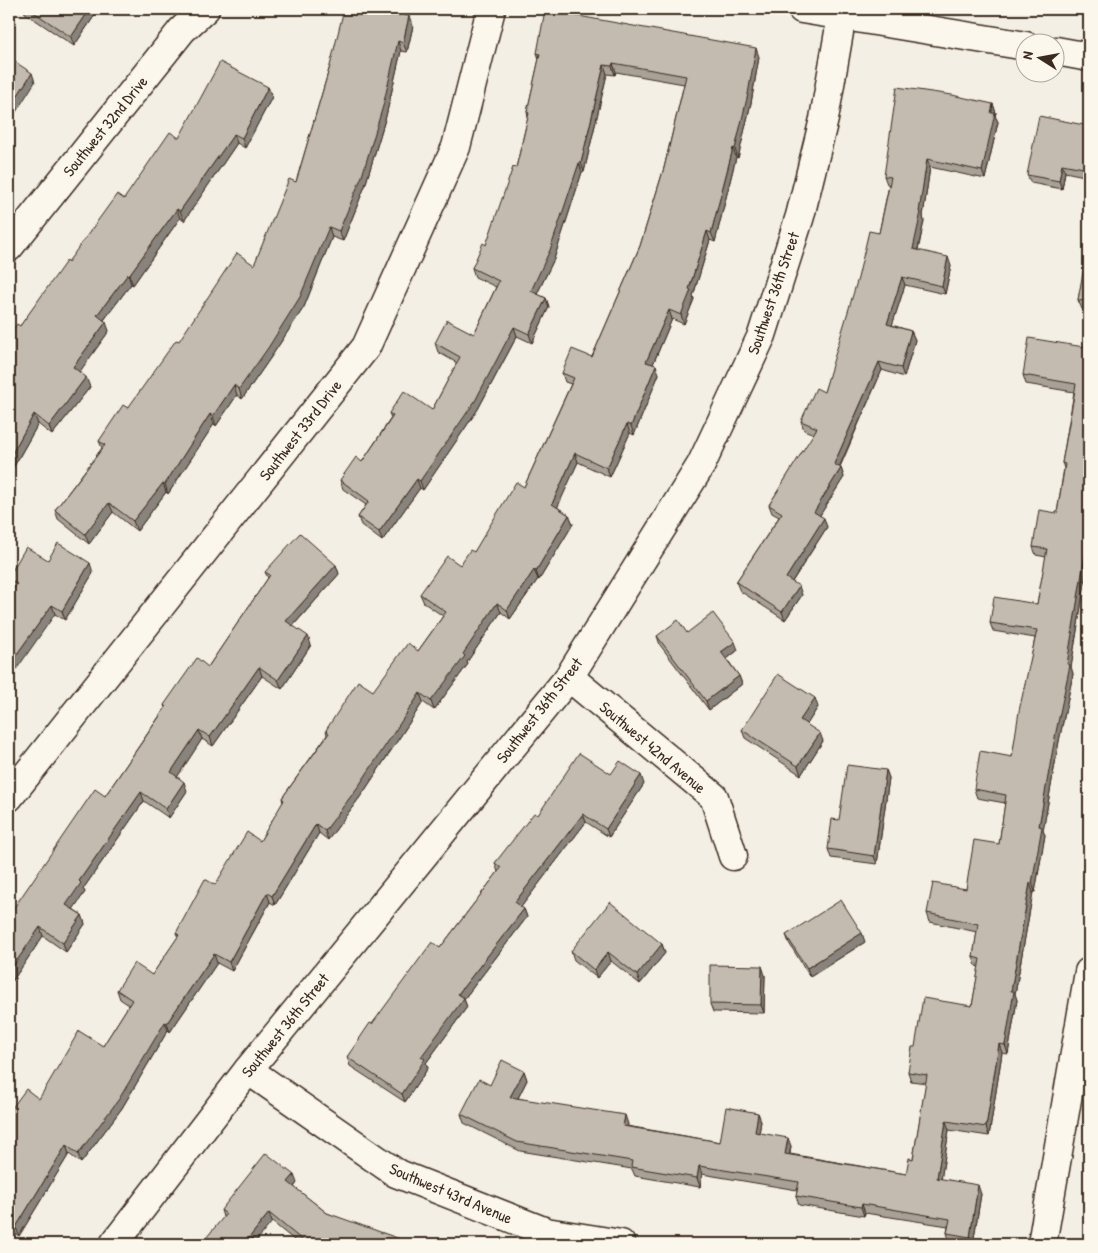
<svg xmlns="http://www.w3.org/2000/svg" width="1098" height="1253" viewBox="0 0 1098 1253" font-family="'Patrick Hand',sans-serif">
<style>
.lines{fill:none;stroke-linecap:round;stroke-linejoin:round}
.minor-casing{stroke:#3b2a1e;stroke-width:31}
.minor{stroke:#fbf7ec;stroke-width:28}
.wall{fill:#a8a197;stroke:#3b2a1e}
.shaded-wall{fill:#88837b;stroke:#3b2a1e}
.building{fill:#c3bbb0;stroke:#3b2a1e}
.labels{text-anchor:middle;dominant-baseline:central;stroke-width:4;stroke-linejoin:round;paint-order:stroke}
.street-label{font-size:16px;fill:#3b2a1e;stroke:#fbf7ec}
</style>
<rect width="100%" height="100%" fill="#f3efe4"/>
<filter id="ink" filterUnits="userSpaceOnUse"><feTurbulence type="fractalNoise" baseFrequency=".02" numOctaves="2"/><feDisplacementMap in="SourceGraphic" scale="10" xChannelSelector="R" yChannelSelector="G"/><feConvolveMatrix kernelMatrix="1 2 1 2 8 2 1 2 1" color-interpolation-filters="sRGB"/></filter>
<g filter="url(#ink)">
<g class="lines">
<defs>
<g id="minor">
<polyline points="802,9 1026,46"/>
<polyline points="1056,51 1089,57"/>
<polyline points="9,247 182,30 205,9"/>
<polyline points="569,677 714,797 733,856"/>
<polyline points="9,797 366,347 456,147 491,9"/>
<polyline points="248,1070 396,1173 546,1232 621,1244"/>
<polyline points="114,1244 248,1070 569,677 701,465 762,335 800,216 824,119 843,9"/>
<polyline points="1042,1244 1089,972"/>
</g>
</defs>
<use href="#minor" class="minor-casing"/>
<use href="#minor" class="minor"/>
</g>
<g class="wall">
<polygon points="24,9 99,9 74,46 25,13"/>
<polygon points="413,26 407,52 401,51 386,116 365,186 343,241 332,237 304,307 271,357 242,399 237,395 216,426 214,424 168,494 166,492 137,531 113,512 89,544 58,519 55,510 102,448 99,441 254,265 296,182 330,66"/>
<polygon points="537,53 759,57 751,103 738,158 736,157 715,242 710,240 693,296 694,299 684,324 672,319 653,364 659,374 634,435 630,433 610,477 578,462 557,507 569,515 573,524 539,580 538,579 510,619 501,612 467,662 468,664 434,710 423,702 363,793 328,840 319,833 275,905 270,902 232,971 217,963 170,1032 168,1030 122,1108 81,1163 69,1154 19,1236 9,1230 9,1112 39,1099 103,1046 129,1005 120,999 117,990 152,975 178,937 176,933 215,885 260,841 283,803 282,798 327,735 326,730 373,691 418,651 443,616 424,603 420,594 460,565 474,552 524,487 571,384 565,382 562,373 592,357 640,246 664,168 684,84 616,72 615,75 607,74 584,172 582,172 554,259 537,294 546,298 549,307 532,343 517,336 478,409 423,490 420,488 382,541 361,525 358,517 366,505 343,489 340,480 362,462 391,418 389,413 432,410 457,363 438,352 435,343 474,334 496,287 475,277 472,268 486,245 516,168 528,117 527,112 539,59"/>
<polygon points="268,87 272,97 245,148 237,143 184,221 180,218 133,285 131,284 104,320 109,331 79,372 90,387 52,435 38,424 9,475 20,326 68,262 179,138"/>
<polygon points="993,104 996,113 995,116 998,122 985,179 930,167 923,216 924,221 918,251 951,266 945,294 905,285 892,325 911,331 915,340 904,377 882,370 840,467 841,468 844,477 820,515 827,527 792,582 802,595 785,620 740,591 736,582 779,517 772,513 769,505 814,434 804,430 801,421 824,392 879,233 889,185 887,184 884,176"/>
<polygon points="1089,126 1089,177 1065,172 1062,189 1031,183 1027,175"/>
<polygon points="1089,245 1089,310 1082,309 1078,300"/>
<polygon points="1089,313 1089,564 1088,564 1071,667 1073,674 1059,741 1043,831 1045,835 1035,892 1033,892 1015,994 1017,1000 1008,1054 1002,1053 989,1136 949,1130 941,1179 981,1194 973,1244 966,1244 950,1242 947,1233 948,1226 865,1213 864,1216 799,1205 796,1196 797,1190 702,1174 700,1187 635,1176 632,1169 520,1151 464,1123 461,1114 490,1085 524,1071 527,1080 518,1098 628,1124 627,1126 720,1142 758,1113 761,1121 759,1133 791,1146 790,1154 906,1174 913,1159 926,1083 911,1081 908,1072 915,1047 972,1006 979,967 976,966 973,957 977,932 930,922 927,913 966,889 999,844 1005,803 977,798 974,789 1012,757 1035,638 993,631 990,623 1037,604 1046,557 1036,555 1033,547 1057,513 1064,468 1062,463 1074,392 1026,384 1023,375 1084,347"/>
<polygon points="48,560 93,573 65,620 11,588 9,582 9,576"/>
<polygon points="336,565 339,574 293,626 311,645 282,689 262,676 213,746 202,739 177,777 187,791 169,818 144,801 83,889 85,892 73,909 82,915 85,924 66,952 43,936 9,986 105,796 165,708 164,705 208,667 268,578 265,572"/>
<polygon points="687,633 738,650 727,659 739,676 742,684 709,710 660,645 657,636"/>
<polygon points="818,707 807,724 823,741 801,775 745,738 742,730"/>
<polygon points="886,770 889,778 877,864 831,858 828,849"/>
<polygon points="611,774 644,784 609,837 586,822 521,907 524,909 527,917 464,999 467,1007 426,1063 428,1068 405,1102 350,1066 347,1057 372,1024 440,948 498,872 495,863 538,815"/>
<polygon points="786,935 865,942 810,977 789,943"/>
<polygon points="662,944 665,953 640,984 611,961 597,978 574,960 571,951"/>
<polygon points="765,975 764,1013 713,1012 710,1004"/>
<polygon points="297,1183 294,1187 327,1213 401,1244 299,1244 272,1222 223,1217 221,1210"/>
</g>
<g class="shaded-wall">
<polygon points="90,9 99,9 74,46 71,37"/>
<polygon points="409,16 413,26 407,52 403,43"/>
<polygon points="398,41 401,51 386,116 365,186 343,241 339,231"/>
<polygon points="756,48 759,57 751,103 738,158 735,149"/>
<polygon points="613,63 616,72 615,75 612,66"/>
<polygon points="604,65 607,74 584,172 581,163"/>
<polygon points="32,73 35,82 9,123 9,109"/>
<polygon points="268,87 272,97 245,148 242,138"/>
<polygon points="993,104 996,113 995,116 998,122 985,179 982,171"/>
<polygon points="234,134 237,143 184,221 180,211"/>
<polygon points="733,148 736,157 715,242 711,233"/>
<polygon points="927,159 930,167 923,216 924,221 916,258 913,249"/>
<polygon points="579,163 582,172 554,259 534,300 531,291"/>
<polygon points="1062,164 1065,172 1062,189 1059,181"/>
<polygon points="177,209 180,218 133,285 129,275"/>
<polygon points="329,227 332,237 304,307 271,357 242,399 239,389"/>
<polygon points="707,231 710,240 693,296 694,299 684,324 681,315"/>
<polygon points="948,257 951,266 945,294 942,286"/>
<polygon points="128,274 131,284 100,325 97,315"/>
<polygon points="902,277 905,285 890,332 887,324"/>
<polygon points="546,298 549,307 532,343 529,334"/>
<polygon points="669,310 672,319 650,371 646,362"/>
<polygon points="106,322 109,331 76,377 73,367"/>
<polygon points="514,327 517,336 478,409 423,490 420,481"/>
<polygon points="911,331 915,340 904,377 901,368"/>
<polygon points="879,362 882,370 837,472 834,464"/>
<polygon points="656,365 659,374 634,435 631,426"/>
<polygon points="86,377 90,387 52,435 49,426"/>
<polygon points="234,385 237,395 216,426 213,416"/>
<polygon points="34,414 38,424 9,475 9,459"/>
<polygon points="210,414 214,424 168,494 165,484"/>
<polygon points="627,424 630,433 610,477 607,468"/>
<polygon points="575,453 578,462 555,513 552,504"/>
<polygon points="841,468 844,477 817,520 814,512"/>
<polygon points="417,479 420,488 382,541 379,532"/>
<polygon points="163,483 166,492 137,531 133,521"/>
<polygon points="109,503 113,512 89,544 85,534"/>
<polygon points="569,515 573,524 539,580 536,571"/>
<polygon points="824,518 827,527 789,586 786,578"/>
<polygon points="1085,555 1088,564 1071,667 1073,674 1059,741 1043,831 1045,835 1035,892 1032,883 1039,826"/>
<polygon points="90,563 93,573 65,620 62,611"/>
<polygon points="336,565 339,574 289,630 286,621"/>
<polygon points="534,570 538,579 510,619 507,610"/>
<polygon points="799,586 802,595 785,620 782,612"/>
<polygon points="497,603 501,612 467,662 468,664 434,710 431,701"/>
<polygon points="52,605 55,614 9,680 9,665"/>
<polygon points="308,636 311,645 282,689 278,680"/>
<polygon points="735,642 738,650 724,661 721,652"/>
<polygon points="259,667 262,676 213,746 210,737"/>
<polygon points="739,676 742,684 709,710 706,701"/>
<polygon points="420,693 423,702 363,793 328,840 325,831"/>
<polygon points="815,698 818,707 804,729 800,720"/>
<polygon points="199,730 202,739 174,782 171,772"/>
<polygon points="820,733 823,741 801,775 798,766"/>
<polygon points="886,770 889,778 877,864 874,856"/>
<polygon points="641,775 644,784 609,837 606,829"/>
<polygon points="184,782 187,791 169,818 166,809"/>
<polygon points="141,792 144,801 83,889 85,892 70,914 66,905 79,881"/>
<polygon points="583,814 586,822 518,911 515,902"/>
<polygon points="316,824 319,833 275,905 272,896"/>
<polygon points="1030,883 1033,892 1015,994 1017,1000 1008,1054 1005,1045 1011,991"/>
<polygon points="267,893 270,902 232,971 229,962"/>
<polygon points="524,909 527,917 464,999 467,1007 426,1063 428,1068 405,1102 402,1094 421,1057 458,994"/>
<polygon points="82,915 85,924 66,952 63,943"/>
<polygon points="40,927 43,936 9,986 9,972"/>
<polygon points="862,933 865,942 810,977 807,968"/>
<polygon points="662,944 665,953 640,984 637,975"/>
<polygon points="608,952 611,961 597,978 594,970"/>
<polygon points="214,954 217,963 170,1032 167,1023"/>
<polygon points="762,966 765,975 764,1013 761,1005"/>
<polygon points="165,1022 168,1030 122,1108 81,1163 78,1154"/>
<polygon points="999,1044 1002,1053 989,1136 986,1127"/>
<polygon points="524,1071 527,1080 514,1106 510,1097"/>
<polygon points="758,1113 761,1121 758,1141 755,1132"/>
<polygon points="625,1115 628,1124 626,1134 623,1126"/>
<polygon points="946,1121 949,1130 940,1187 937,1178"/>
<polygon points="788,1138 791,1146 788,1162 785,1154"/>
<polygon points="66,1145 69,1154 19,1236 16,1227"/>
<polygon points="699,1166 702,1174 700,1187 697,1178"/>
<polygon points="294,1175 297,1183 291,1190 288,1182"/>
<polygon points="978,1185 981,1194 973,1244 972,1244 970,1237"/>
<polygon points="862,1204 865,1213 864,1216 861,1207"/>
<polygon points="269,1213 272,1222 254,1244 244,1244"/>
</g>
<g class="building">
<polygon points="29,9 90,9 71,37"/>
<polygon points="344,9 376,9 409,16 403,43 398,41 383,106 362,176 339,231 329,227 300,297 268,348 239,389 234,385 213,416 210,414 165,484 163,483 133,521 109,503 85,534 55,510 105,445 99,441 123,405 128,408 176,340 179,341 237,253 254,265 289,179 296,182 330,66"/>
<polygon points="545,10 756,48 748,94 735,149 733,148 711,233 707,231 689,289 691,290 681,315 669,310 646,362 656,365 631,426 627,424 607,468 575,453 552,504 569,515 536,571 534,570 507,610 497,603 463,654 465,656 431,701 420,693 360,784 325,831 316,824 272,896 267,893 229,962 214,954 167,1023 165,1022 119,1099 78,1154 66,1145 16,1227 9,1223 9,1112 26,1089 39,1099 79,1031 103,1046 132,1000 117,990 134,963 152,975 179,935 176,933 205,879 215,885 247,832 260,841 284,800 282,798 329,733 326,730 358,681 373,691 408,643 418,651 446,612 420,594 447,556 460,565 470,550 474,552 516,482 524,487 574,378 562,373 572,349 592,357 640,246 664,168 686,76 613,63 612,66 604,65 581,163 579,163 550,250 531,291 546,298 529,334 514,327 475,401 420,481 417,479 379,532 358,517 369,501 340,480 356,457 362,462 393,416 389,413 404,391 432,410 460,357 435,343 447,320 474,334 499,281 472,268 483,243 486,245 513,167 516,168 529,113 527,112 540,54 537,53"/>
<polygon points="9,58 32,73 9,109"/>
<polygon points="220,62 268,87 242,138 234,134 180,211 177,209 129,275 128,274 97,315 106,322 73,367 86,377 49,426 34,414 9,459 9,335 17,324 20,326 67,260 68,262 117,194 124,199 170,132 179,138"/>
<polygon points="897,87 952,95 993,104 991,113 995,113 982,171 927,159 919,212 921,212 913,249 948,257 942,286 902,277 887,324 911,331 901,368 879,362 834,464 841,468 814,512 824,518 786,578 799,586 782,612 736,582 782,513 769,505 817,428 801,421 816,388 824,392 858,278 869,231 879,233 891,177 884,176"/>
<polygon points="1039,116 1089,126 1089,169 1062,164 1059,181 1027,175"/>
<polygon points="1088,245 1089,245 1089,302 1078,300"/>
<polygon points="1089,313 1089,549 1088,556 1085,555 1067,664 1070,665 1056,732 1039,826 1042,827 1032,883 1030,883 1011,991 1014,991 1005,1045 999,1044 986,1127 946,1121 937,1178 978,1185 970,1237 947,1233 950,1219 862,1204 861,1207 796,1196 799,1182 699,1166 697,1178 631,1167 632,1161 517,1142 461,1114 479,1079 490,1085 502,1060 524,1071 510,1097 625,1115 623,1126 720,1142 726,1107 758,1113 755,1132 788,1138 785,1154 906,1174 909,1158 913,1159 927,1075 908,1072 912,1047 915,1047 923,998 972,1006 980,959 973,957 978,924 927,913 933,883 966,889 974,840 999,844 1006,795 974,789 980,751 1012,757 1019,711 1037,630 990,623 994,597 1037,604 1047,549 1033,547 1039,510 1057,513 1065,464 1062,463 1076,384 1023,375 1029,338 1084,347"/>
<polygon points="300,533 336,565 286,621 308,636 278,680 259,667 210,737 199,730 171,772 184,782 166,809 141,792 79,881 81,883 66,905 82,915 63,943 40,927 9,972 9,915 95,789 105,796 166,707 164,705 197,658 208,667 270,575 265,572"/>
<polygon points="58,543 90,563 62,611 52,605 9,665 9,596 17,584 9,579 9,576 26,547 48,560"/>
<polygon points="713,613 735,642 721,652 739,676 706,701 657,636 678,620 687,633"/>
<polygon points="778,674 815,698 800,720 820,733 798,766 742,730"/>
<polygon points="579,753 611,774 620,761 641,775 606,829 583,814 515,902 524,909 458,994 464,998 421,1057 425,1059 402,1094 347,1057 370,1023 372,1024 432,942 440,948 501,868 495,863 534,813 538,815"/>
<polygon points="847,765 886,770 874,856 828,849 832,819 839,820"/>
<polygon points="841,900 862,933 807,968 786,935"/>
<polygon points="610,902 662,944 637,975 608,952 594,970 571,951"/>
<polygon points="710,965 762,966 761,1005 710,1004"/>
<polygon points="266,1153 294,1175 288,1182 327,1213 400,1239 398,1244 307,1244 269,1213 244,1244 201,1244 226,1214 221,1210"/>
</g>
</g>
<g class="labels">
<g class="street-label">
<text transform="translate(105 126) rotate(-51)">Southwest 32nd Drive</text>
<text transform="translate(773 293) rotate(-71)">Southwest 36th Street</text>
<text transform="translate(300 430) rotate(-52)">Southwest 33rd Drive</text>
<text transform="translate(539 710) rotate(-52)">Southwest 36th Street</text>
<text transform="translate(653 747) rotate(40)">Southwest 42nd Avenue</text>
<text transform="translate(285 1025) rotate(-51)">Southwest 36th Street</text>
<text transform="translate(451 1193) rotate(23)">Southwest 43rd Avenue</text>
</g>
</g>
<rect width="1098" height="1253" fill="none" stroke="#fbf7ec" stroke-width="30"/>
<rect x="15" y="15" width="1068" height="1223" fill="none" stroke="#3b2a1e" stroke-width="2" filter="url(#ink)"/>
<g transform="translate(1040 58) rotate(281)"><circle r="24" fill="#fbf7ec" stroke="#aea59a"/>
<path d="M0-4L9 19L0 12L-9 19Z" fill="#3b2a1e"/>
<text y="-8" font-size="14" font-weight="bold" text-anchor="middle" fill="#3b2a1e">N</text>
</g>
</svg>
